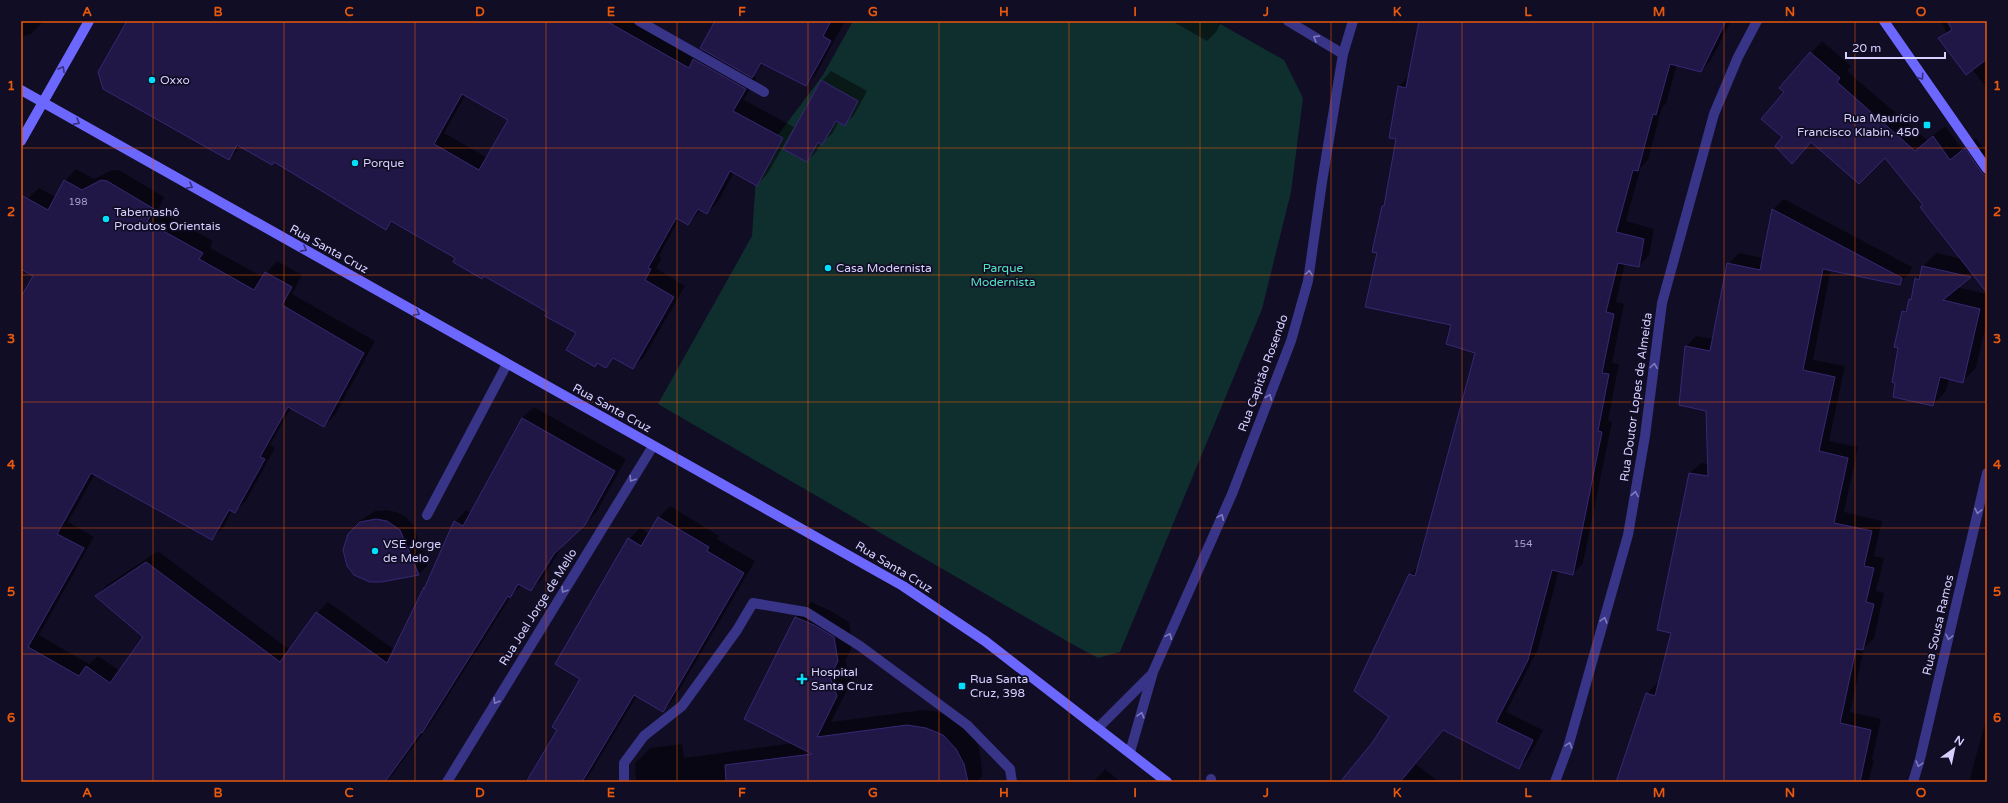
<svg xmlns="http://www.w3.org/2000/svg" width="2008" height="803" viewBox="0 0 2008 803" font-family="'Varela Round',sans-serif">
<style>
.green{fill:#0f2f2e}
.shadow{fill:#0007;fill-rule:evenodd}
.building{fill:#211747;stroke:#372874;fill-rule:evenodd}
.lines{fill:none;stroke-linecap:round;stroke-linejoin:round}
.lane{stroke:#383487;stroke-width:10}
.street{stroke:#383487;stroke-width:10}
.secondary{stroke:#6c67ff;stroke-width:10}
.oneway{stroke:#7f7abd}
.oneway2{stroke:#35317c}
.grid{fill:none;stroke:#e8590c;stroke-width:1;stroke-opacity:0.55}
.poi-dot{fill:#00e0fb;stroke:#110d24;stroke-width:1.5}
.labels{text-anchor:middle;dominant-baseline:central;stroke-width:3.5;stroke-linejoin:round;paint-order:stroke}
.number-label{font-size:10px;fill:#a9a2d1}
.poi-label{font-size:12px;fill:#d6d0ff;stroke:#110d24;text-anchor:start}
.street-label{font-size:12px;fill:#d6d0ff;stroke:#110d24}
.park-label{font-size:12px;fill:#53e7c3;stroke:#110d24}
.neatline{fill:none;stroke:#e8590c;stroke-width:1.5}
.grid-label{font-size:13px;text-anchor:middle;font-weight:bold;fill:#e8590c}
</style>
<rect width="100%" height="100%" fill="#110d24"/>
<polygon class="green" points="853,21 1215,21 1284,60 1303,98 1291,192 1262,309 1120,652 1098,658 1072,644 658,404 752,236 757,163 823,75"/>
<g class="shadow">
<polygon points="21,21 44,21 31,34 21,37"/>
<path d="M128 21H603L613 25 617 21H636L698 56 704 50 716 21H845L815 76 806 85 764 63 753 76 756 78 744 100 794 127 768 173 757 185 734 172 718 202 707 213 701 210 688 224 679 219 659 256 662 258 656 268 685 286 644 357 633 368 615 358 606 367 577 332 549 311 393 221 386 228 274 161 241 146 229 159ZM466 94 510 119 488 158 444 133Z"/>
<polygon points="1172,21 1222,21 1216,32 1207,41"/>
<polygon points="1417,21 1731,21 1711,60 1701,71 1677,64 1666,104 1662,107 1648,160 1641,167 1626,221 1654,229 1649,255 1639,266 1625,263 1616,302 1624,304 1612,363 1619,364 1608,421 1612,422 1583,563 1573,574 1559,570 1538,649 1506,712 1543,730 1529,757 1519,767 1444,729 1416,764 1439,782 1342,782 1372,744 1390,716 1410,575 1418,567 1476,352 1452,325 1378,252 1383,206 1386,203 1398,138 1398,87 1409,76 1420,22"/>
<polygon points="1941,21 1987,21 1987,89 1972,69 1940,38 1946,32"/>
<polygon points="1822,41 1851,66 1847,71 1927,140 1945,126 1962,149 1976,138 1987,153 1987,264 1957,287 1987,294 1987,320 1976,368 1962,382 1949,379 1946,391 1933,405 1899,347 1903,312 1908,307 1912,297 1916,279 1921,274 1923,266 1937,253 1962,259 1924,205 1885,156 1811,142 1792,163 1783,137 1786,92 1780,88"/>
<polygon points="831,71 867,91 854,115 844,125 839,121 832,134 821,143 816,152 807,161 822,81"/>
<polygon points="76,169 94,179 113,170 119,170 164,197 158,211 213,241 210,248 263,277 277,261 302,275 292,294 375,341 335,415 324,426 291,408 270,445 275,448 246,501 234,512 232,511 223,528 211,539 95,474 68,522 94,537 39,635 89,664 98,656 120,671 144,637 96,596 107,585 158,551 290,650 317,613 328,602 395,650 427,585 455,522 466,510 471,513 522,418 534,407 626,459 596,513 564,544 542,579 531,590 522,585 513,593 433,720 387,782 21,782 21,299 34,275 21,268 21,210 27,199 39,188 56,197 65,181"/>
<polygon points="1784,199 1912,267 1910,273 1899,283 1831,269 1813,360 1845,366 1829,441 1858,447 1844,512 1882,521 1874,556 1884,558 1876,591 1884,593 1874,638 1864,648 1850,712 1881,719 1872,760 1874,761 1868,782 1617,782 1647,694 1657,683 1659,684 1672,632 1659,629 1690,473 1701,463 1708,464 1707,410 1686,347 1696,336 1713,339 1728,264 1739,253 1763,258 1773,209"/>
<polygon points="670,506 719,536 717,539 755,561 674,699 663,711 637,696 585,782 524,782 536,768 558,729 582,679 629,539 640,528 649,534 659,517"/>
<polygon points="386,510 396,512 406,517 413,525 428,565 419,574 345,555 346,539 352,530 361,520 375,511"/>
<polygon points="811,602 829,610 849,622 853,645 845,661 852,680 831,722 923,710 935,711 959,720 975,740 979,748 983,775 977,782 636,782 635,763 650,748 682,744 684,758 794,743 745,719 796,617"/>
<polygon points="1987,716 1987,782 1969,782"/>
<polygon points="1105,769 1121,782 1093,782"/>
</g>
<g class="building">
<path d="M127 21H606L689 68 693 59 746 89 733 111 783 138 757 186 730 171 707 214 698 209 688 225 676 218 648 268 651 269 645 280 674 297 633 369 613 358 606 368 597 363 595 367 566 350 576 333 545 316 547 312 484 276 482 279 453 262 455 258 391 221 386 230 274 162 272 165 237 145 229 160 103 89 98 72ZM462 94 508 120 479 170 434 144Z"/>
<polygon points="715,21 831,21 823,36 831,41 806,86 761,63 752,78 700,48"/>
<polygon points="1419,21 1726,21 1701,72 1670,64 1656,115 1653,114 1638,171 1633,170 1616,232 1644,239 1639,267 1618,263 1606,312 1614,314 1602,373 1609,374 1598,431 1602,432 1573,575 1552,570 1528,660 1496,722 1533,740 1519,769 1443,730 1400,782 1340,782 1372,743 1389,717 1354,691 1409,574 1415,576 1475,353 1446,344 1451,325 1365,307 1377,253 1372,252 1382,206 1384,206 1396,139 1389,138 1398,86 1406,88"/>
<polygon points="1947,21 1987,21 1987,59 1966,75 1938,38 1952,30"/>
<polygon points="1810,52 1840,78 1837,82 1915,151 1933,136 1950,160 1965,148 1982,173 1987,177 1987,293 1920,207 1923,205 1885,158 1859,184 1811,142 1792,164 1775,146 1782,137 1761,119 1784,92 1779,88"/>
<polygon points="821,80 858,101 845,126 836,121 822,145 818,142 807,162 783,149"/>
<polygon points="64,180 82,190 101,180 107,181 154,209 147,222 203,253 199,259 254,290 265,272 292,287 282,305 364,353 324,427 288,407 260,457 265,459 235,513 229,510 212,540 91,473 57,534 84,548 28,647 79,676 86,666 110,683 143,637 95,596 146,562 280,662 316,612 387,663 424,587 424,589 454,521 463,526 522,418 615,471 585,525 554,554 531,591 518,584 510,598 508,596 422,733 421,732 385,782 21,782 21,297 33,276 21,269 21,195 48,210"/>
<polygon points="1772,209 1902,278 1900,285 1823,269 1803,370 1835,377 1819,451 1848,458 1834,523 1872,531 1864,566 1874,568 1866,602 1874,604 1863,650 1856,649 1840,723 1871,730 1860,782 1616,782 1646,693 1655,696 1671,633 1657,630 1689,473 1708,476 1706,411 1679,405 1685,346 1710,351 1727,263 1760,270"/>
<polygon points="1922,266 1971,277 1943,300 1980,309 1963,383 1940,377 1933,406 1893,397 1895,383 1892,382 1898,348 1894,347 1902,311 1906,312 1909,299 1911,300 1915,278 1919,280"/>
<polygon points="658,517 709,547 707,551 744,573 663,712 634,695 582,782 526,782 557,730 552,727 580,679 555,664 628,538 641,546"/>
<polygon points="376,519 387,521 400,530 419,575 381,582 370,582 354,575 347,566 343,550 348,534 360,522"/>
<polygon points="795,617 814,625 834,637 838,661 830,677 837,696 817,737 907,725 926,728 943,735 956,749 964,764 968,782 726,782 725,765 812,754 744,719"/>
</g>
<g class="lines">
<g class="lane">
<polyline points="427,515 507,364"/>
<polyline points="624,782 624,763 644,736 682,706 737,630 753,603 806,612 860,646 967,725 1010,769 1012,782"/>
<polyline points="1211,782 1211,779"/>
</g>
<g class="street">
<polyline points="639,21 764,92"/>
<polyline points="1288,21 1343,54"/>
<polyline points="1098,728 1152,674"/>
<polyline points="1130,752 1153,672 1232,494 1291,341 1308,281 1322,182 1343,54 1353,21"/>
<polyline points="447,782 653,446"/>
<polyline points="1555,782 1568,747 1628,535 1645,436 1662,303 1714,114 1738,57 1757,21"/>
<polyline points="1913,782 1920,759 1987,473"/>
</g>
<g class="secondary">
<polyline points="1884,21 1987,169"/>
<polyline points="21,90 903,586 985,641 1167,782"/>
<polyline points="21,141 89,21"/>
</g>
</g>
<defs><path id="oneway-chevron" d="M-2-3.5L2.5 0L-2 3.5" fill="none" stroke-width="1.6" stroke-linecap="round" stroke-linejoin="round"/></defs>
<g class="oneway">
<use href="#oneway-chevron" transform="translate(1316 38) rotate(-149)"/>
<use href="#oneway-chevron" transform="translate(1309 273) rotate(-82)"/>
<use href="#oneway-chevron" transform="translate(1654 366) rotate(-83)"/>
<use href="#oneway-chevron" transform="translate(1269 397) rotate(-69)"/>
<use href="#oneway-chevron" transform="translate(632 479) rotate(122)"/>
<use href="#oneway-chevron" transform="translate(1635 494) rotate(-80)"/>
<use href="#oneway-chevron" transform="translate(1978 511) rotate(103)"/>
<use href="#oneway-chevron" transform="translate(1221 517) rotate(-66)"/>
<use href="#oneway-chevron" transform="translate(564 590) rotate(122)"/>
<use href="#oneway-chevron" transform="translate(1604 620) rotate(-74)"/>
<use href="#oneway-chevron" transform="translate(1169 636) rotate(-66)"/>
<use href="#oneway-chevron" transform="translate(1949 637) rotate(103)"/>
<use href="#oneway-chevron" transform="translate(496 701) rotate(121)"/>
<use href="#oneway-chevron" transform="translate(1141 715) rotate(-74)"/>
<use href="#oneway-chevron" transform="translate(1569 745) rotate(-72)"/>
<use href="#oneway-chevron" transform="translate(1919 764) rotate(106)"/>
</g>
<g class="oneway2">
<use href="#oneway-chevron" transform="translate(62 69) rotate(-61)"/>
<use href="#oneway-chevron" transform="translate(1921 77) rotate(54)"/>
<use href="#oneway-chevron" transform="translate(77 122) rotate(29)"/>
<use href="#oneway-chevron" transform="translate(190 186) rotate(29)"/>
<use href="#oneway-chevron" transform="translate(304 249) rotate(29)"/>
<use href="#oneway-chevron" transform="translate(417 313) rotate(29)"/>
</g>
<path class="grid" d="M153 21V782M284 21V782M415 21V782M546 21V782M677 21V782M808 21V782M939 21V782M1069 21V782M1200 21V782M1331 21V782M1462 21V782M1593 21V782M1724 21V782M1855 21V782M21 148H1987M21 275H1987M21 402H1987M21 528H1987M21 654H1987"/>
<g class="poi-dot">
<circle cx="152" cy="80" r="4"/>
<rect x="1923" y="121" width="8" height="8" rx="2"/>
<circle cx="355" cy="163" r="4"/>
<circle cx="106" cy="219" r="4"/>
<circle cx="828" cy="268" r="4"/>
<circle cx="375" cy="551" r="4"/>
<path d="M800 673h4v4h4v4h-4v4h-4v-4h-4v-4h4z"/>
<rect x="958" y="682" width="8" height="8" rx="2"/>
</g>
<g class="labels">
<g class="number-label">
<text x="78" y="202">198</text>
<text x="1523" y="544">154</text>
</g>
<g class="poi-label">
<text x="160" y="80">Oxxo</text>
<text x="1919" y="118" text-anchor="end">Rua Maurício<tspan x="1919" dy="14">Francisco Klabin, 450</tspan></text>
<text x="363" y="163">Porque</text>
<text x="114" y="212">Tabemashô<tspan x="114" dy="14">Produtos Orientais</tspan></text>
<text x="836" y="268">Casa Modernista</text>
<text x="383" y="544">VSE Jorge<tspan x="383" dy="14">de Melo</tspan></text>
<text x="811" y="672">Hospital<tspan x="811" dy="14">Santa Cruz</tspan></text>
<text x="970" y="679">Rua Santa<tspan x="970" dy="14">Cruz, 398</tspan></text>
</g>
<g class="street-label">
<text transform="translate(329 249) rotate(29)">Rua Santa Cruz</text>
<text transform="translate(1263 373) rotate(-70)">Rua Capitão Rosendo</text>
<text transform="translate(1636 397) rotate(-82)">Rua Doutor Lopes de Almeida</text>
<text transform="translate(612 408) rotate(29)">Rua Santa Cruz</text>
<text transform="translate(894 567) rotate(31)">Rua Santa Cruz</text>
<text transform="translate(538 607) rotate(-58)">Rua Joel Jorge de Mello</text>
<text transform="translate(1938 625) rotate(-77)">Rua Sousa Ramos</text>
</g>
<g class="park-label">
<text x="1003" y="268">Parque<tspan x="1003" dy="14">Modernista</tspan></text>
</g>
</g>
<rect width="2008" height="803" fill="none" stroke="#110d24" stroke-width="44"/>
<g transform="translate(1954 749) rotate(33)" stroke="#110d24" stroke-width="3" paint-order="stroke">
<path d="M0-3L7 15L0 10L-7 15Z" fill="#d6d0ff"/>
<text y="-6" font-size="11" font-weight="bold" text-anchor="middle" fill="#d6d0ff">N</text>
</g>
<path d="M1846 52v6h99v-6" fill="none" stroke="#d6d0ff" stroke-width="2"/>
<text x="1852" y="52" font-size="12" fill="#d6d0ff" stroke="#110d24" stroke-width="3" paint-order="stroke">20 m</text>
<rect x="22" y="22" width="1964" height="759" class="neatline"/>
<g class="grid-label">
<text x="87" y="16">A</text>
<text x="218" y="16">B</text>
<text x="349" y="16">C</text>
<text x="480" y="16">D</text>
<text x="611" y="16">E</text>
<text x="742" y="16">F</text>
<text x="873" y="16">G</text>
<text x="1004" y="16">H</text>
<text x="1135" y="16">I</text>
<text x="1266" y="16">J</text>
<text x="1397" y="16">K</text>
<text x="1528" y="16">L</text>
<text x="1659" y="16">M</text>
<text x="1790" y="16">N</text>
<text x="1921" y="16">O</text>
<text x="11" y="90">1</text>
<text x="1997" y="90">1</text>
<text x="11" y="216">2</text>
<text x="1997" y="216">2</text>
<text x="11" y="343">3</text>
<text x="1997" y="343">3</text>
<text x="11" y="469">4</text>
<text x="1997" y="469">4</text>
<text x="11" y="596">5</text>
<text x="1997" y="596">5</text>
<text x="11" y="722">6</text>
<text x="1997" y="722">6</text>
<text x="87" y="797">A</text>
<text x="218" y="797">B</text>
<text x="349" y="797">C</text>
<text x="480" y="797">D</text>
<text x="611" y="797">E</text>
<text x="742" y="797">F</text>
<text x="873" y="797">G</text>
<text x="1004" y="797">H</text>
<text x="1135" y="797">I</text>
<text x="1266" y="797">J</text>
<text x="1397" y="797">K</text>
<text x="1528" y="797">L</text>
<text x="1659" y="797">M</text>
<text x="1790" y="797">N</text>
<text x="1921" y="797">O</text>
</g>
</svg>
